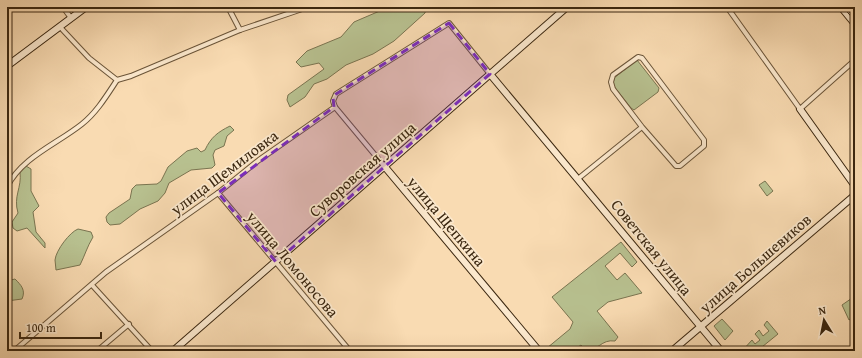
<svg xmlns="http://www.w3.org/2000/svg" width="862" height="358" viewBox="0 0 862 358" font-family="'Gentium Book Plus',serif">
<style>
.green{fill:#b8c190;stroke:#7a7450}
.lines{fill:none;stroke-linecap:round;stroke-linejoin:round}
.street-casing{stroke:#6a5438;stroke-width:6}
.secondary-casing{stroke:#3b2710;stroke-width:8}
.street{stroke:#fbe8cd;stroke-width:4}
.secondary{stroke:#fbe8cd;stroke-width:6}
.tram{stroke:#3b2710;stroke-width:1}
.marked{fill:#7b2cbf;fill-opacity:0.2;stroke:#7b2cbf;stroke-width:3;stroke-dasharray:8 5;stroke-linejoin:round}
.labels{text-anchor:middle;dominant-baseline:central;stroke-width:3.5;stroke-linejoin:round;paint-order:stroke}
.street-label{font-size:16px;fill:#3b2710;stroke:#fbe8cd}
</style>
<rect width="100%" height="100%" fill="#f9dbb2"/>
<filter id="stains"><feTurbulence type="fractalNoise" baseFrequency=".005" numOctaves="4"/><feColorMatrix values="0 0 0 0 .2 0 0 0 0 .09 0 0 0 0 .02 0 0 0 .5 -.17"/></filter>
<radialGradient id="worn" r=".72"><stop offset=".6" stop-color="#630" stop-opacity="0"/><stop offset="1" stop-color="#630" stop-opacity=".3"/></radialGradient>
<g class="green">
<polygon points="389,7 426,8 425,13 394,41 373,54 346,65 327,79 314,84 305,97 290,107 287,100 288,95 324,69 319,63 301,67 296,62 307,51 341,37 354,22"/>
<polygon points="637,60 659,88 658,92 634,110 631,108 613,85 614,78"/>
<path d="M230 126 234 130 227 136 224 146 215 150 213 155 215 165 212 168 191 170 169 183 165 193 158 201 140 209 120 224 110 225 107 222 106 217 109 213 130 199 132 189 136 185 157 184 161 181 168 167 187 151 197 148 201 152 205 150C211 137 218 132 230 126Z"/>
<path d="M26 166 31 169V191L39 206 33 212 36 232 45 243V248L27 228 17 231 13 228 12 222 18 213C13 196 22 188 20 172Z"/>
<polygon points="765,181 773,191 767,196 759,185"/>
<path d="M78 229 91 232 93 237C87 247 85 255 80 265L56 270C56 267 55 263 55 260 56 250 70 232 78 229Z"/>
<path d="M621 242 637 262 632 267 620 253 605 266 617 280 625 273 642 293 608 302 597 311 618 337 615 341C601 339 598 351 586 351L581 345 572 351H550L547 348 570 329 573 322 552 297Z"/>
<path d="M15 279C21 285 26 290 22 299L7 301V281Z"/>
<polygon points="855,296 855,316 849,320 842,305"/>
<polygon points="722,319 733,331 725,340 714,326"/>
<polygon points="767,321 778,334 757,351 742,351 752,340 755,344 760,340 755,334 759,330 763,336 769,331 764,325"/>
</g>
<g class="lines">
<defs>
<g id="street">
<polyline points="63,7 71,18"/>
<polyline points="228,7 240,30"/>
<polyline points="727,7 800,109 855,60"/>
<polyline points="60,27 89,58 117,80 131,76 240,30 308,7"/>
<polyline points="385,167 335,107 333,101 336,94 449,23 490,74"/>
<polyline points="579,178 642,127 676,166 680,166 704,146 704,140 642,58 638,57 613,75 611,82 613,89 642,127"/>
<path d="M7 187C22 157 57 144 82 124 97 112 107 95 117 80"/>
<polyline points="218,193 350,351"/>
<polyline points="92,285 152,351"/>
<polyline points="14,351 106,272 218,193 259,160 335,107"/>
<polyline points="97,351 129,324"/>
</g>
<g id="secondary">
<polyline points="841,7 855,24"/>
<polyline points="850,7 855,13"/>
<polyline points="7,66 86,7"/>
<polyline points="490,74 721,351"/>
<polyline points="800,109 855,186"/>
<polyline points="385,167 539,351"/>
<polyline points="173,351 567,7"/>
<polyline points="672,351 855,195"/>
</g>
</defs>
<use href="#street" class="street-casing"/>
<use href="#secondary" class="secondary-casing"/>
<use href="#street" class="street"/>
<use href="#secondary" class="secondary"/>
<polyline class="tram" points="843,7 855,21"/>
</g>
<path class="marked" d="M449 23 490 74 276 262 218 193 334 107 333 98 336 94Z"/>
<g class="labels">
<g class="street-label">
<text transform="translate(362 169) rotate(-41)">Суворовская улица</text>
<text transform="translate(224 172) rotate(-37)">улица Щемиловка</text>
<text transform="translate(447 221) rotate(50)">улица Щепкина</text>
<text transform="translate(652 247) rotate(51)">Советская улица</text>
<text transform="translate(755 263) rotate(-41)">улица Большевиков</text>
<text transform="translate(293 264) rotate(50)">улица Ломоносова</text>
</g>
</g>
<rect width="862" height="358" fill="none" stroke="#f9dbb2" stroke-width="24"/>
<rect x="8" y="8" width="846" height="342" fill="none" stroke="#3b2710" stroke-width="2"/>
<rect x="12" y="12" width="838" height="334" fill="none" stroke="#3b2710"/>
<g transform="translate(824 320) rotate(350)" stroke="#fbe8cd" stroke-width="3" paint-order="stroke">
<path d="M0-3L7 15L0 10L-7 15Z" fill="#3b2710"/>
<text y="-6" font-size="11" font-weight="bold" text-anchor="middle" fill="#3b2710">N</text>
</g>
<path d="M20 332v6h81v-6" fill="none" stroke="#3b2710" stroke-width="2"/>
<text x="26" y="332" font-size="12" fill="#3b2710" stroke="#fbe8cd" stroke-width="3" paint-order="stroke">100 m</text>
<rect width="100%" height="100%" filter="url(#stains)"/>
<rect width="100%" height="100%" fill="url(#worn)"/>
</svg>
